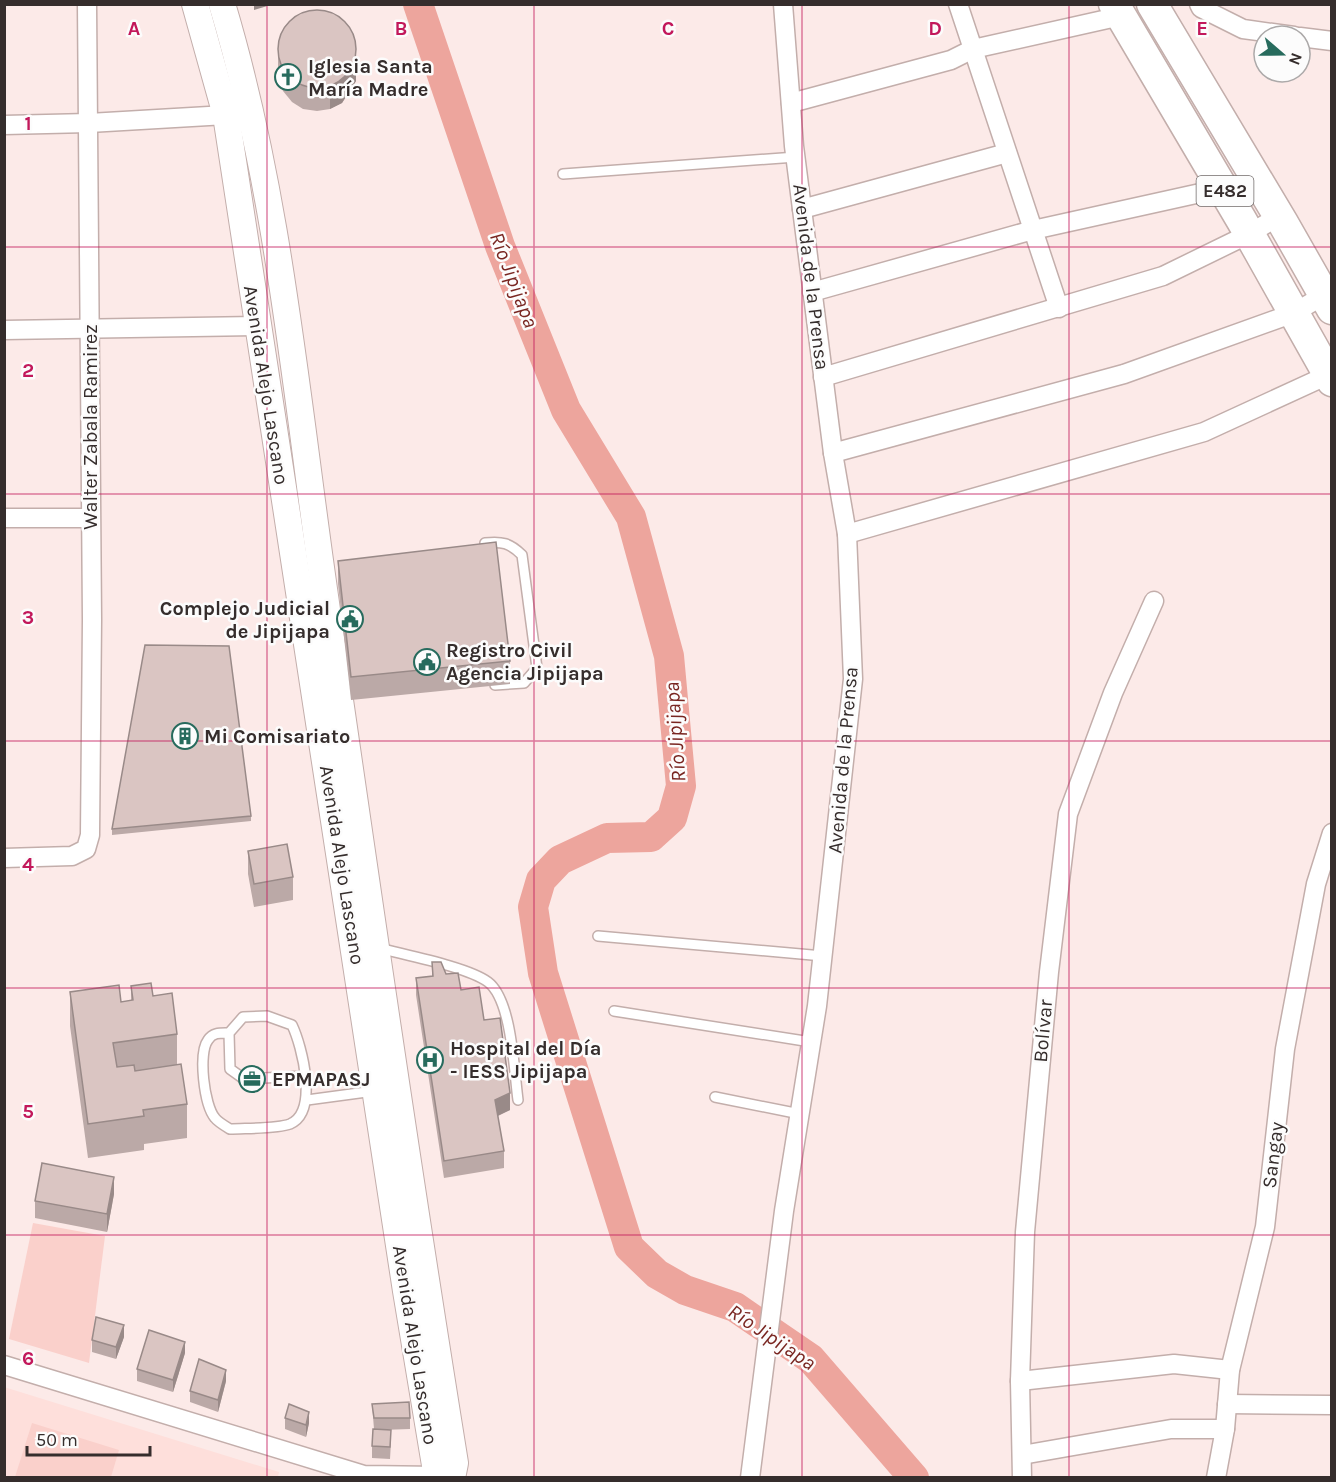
<svg xmlns="http://www.w3.org/2000/svg" width="1336" height="1482" viewBox="0 0 1336 1482" font-family="Karla,sans-serif">
<style>
.built{fill:#fedfdb}
.green{fill:#fad0cb}
.lines{fill:none;stroke-linecap:round;stroke-linejoin:round}
.river{stroke:#eda59d;stroke-width:30}
.service-casing{stroke:#c3aeab;stroke-width:12}
.minor-casing{stroke:#c3aeab;stroke-width:21}
.secondary-casing{stroke:#c3aeab;stroke-width:28}
.trunk-casing{stroke:#c3aeab;stroke-width:33}
.service{stroke:#fff;stroke-width:9}
.minor{stroke:#fff;stroke-width:18}
.secondary{stroke:#fff;stroke-width:26}
.trunk{stroke:#fff;stroke-width:30}
.wall{fill:#bba9a7}
.shaded-wall{fill:#998a88}
.building{fill:#dac5c2;stroke:#998a88;stroke-width:1.5}
.grid{fill:none;stroke:#c2185b;stroke-width:1.5;stroke-opacity:0.55}
.labels{text-anchor:middle;dominant-baseline:central;stroke-width:5;stroke-linejoin:round;paint-order:stroke}
.shield{fill:#fcfcfc;stroke:#716b6a;stroke-width:1.5}
.shield-label{font-size:18px;font-weight:bold;fill:#352d2c}
.poi-label{font-size:20px;font-weight:bold;fill:#352d2c;stroke:#fcfcfc;text-anchor:start}
.street-label{font-size:20px;fill:#352d2c;stroke:#fcfcfc}
.water-label{font-size:21px;font-style:italic;fill:#792621;stroke:#fcfcfc}
.grid-label{font-size:20px;text-anchor:middle;font-weight:bold;fill:#c2185b;stroke:#fcfcfc;stroke-width:5;stroke-linejoin:round;paint-order:stroke}
</style>
<rect width="100%" height="100%" fill="#fceae8"/>
<polygon class="built" points="4,1387 279,1472 278,1477 5,1477"/>
<g class="green">
<polygon points="33,1223 105,1236 89,1363 9,1339"/>
<polygon points="32,1423 119,1450 111,1477 15,1477"/>
</g>
<g class="lines">
<polyline class="river" points="418,4 500,246 566,410 631,517 669,656 681,786 672,818 651,837 607,838 560,860 541,880 533,907 543,973 629,1247 657,1274 685,1290 735,1307 811,1359 914,1478"/>
<defs>
<g id="service">
<polyline points="563,174 796,157"/>
<path d="M485 543C502 541 510 543 522 555L537 668 524 683 495 685"/>
<polyline points="598,936 823,956"/>
<path d="M379 948C405 955 468 967 488 982 512 1000 514 1071 518 1100"/>
<polyline points="614,1011 811,1042"/>
<path d="M229 1033C221 1033 213 1032 208 1040 198 1053 204 1105 215 1118 218 1122 225 1126 230 1129 245 1128 277 1129 290 1124 319 1112 302 1046 292 1025L267 1016 243 1017 229 1033 230 1069 244 1079 304 1076"/>
<polyline points="715,1097 800,1114"/>
<polyline points="307,1100 374,1091"/>
</g>
<g id="minor">
<polyline points="958,4 1059,308"/>
<polyline points="1199,4 1201,8 1243,29 1294,36"/>
<polyline points="1300,37 1332,41"/>
<polyline points="791,103 951,60 973,49 1121,16"/>
<polyline points="4,125 89,123 226,115"/>
<polyline points="802,209 1007,153"/>
<polyline points="812,292 1033,230 1223,188"/>
<polyline points="4,330 257,326"/>
<polyline points="823,377 1163,276 1249,234 1279,216"/>
<polyline points="833,453 1124,374 1294,313 1324,295"/>
<polyline points="4,518 90,518"/>
<polyline points="847,534 1204,432 1328,375"/>
<polyline points="4,858 72,856 86,849 90,835 92,620 87,4"/>
<polyline points="4,1365 364,1475 439,1476"/>
<polyline points="1020,1381 1174,1364 1230,1370"/>
<polyline points="1227,1404 1332,1405"/>
<polyline points="1022,1455 1171,1429 1225,1429"/>
<polyline points="750,1478 784,1211 817,1006 853,679 847,534 833,453 794,146 783,4"/>
<polyline points="1022,1478 1020,1381 1025,1232 1049,972 1068,814 1113,693 1154,601"/>
<polyline points="1216,1478 1225,1429 1230,1370 1265,1227 1285,1049 1316,884 1332,833"/>
</g>
<g id="secondary">
<polyline points="195,4 226,115 406,1291 435,1465 440,1478"/>
<path d="M222 4C279 194 296 394 324 589 366 881 408 1172 455 1463L452 1478"/>
</g>
<g id="trunk">
<polyline points="1114,4 1242,221 1332,381"/>
<polyline points="1152,4 1283,223 1332,309"/>
</g>
</defs>
<use href="#service" class="service-casing"/>
<use href="#minor" class="minor-casing"/>
<use href="#secondary" class="secondary-casing"/>
<use href="#trunk" class="trunk-casing"/>
<use href="#service" class="service"/>
<use href="#minor" class="minor"/>
<use href="#secondary" class="secondary"/>
<use href="#trunk" class="trunk"/>
</g>
<g class="wall">
<polygon points="278,42 356,81 342,103 330,109 317,111 303,109 292,102 283,91 278,79"/>
<polygon points="338,561 510,661 510,684 351,700 338,584"/>
<polygon points="251,816 251,821 112,835 112,829"/>
<polygon points="248,851 293,877 293,900 254,907 248,874"/>
<polygon points="432,962 446,974 461,990 484,1020 510,1110 498,1116 504,1151 504,1168 444,1178 416,995 416,978 432,976"/>
<polygon points="131,986 153,996 177,1034 177,1065 187,1104 187,1138 144,1144 144,1150 88,1158 70,1026 70,992 121,1002 131,1001"/>
<polygon points="114,1194 107,1232 35,1218 35,1201"/>
<polygon points="124,1337 116,1359 92,1352 92,1340"/>
<polygon points="185,1353 173,1392 137,1381 137,1369"/>
<polygon points="226,1381 218,1412 190,1402 190,1391"/>
<polygon points="372,1404 410,1418 410,1429 381,1430 391,1442 390,1459 372,1458 372,1446 374,1429"/>
<polygon points="285,1418 309,1423 306,1437 285,1429"/>
</g>
<g class="shaded-wall">
<polygon points="254,4 274,4 254,10"/>
<polygon points="356,58 356,81 342,103 330,109 330,86"/>
<polygon points="510,1093 510,1110 495,1117 495,1100"/>
<polygon points="114,1177 114,1194 107,1232 107,1214"/>
<polygon points="124,1325 124,1337 116,1359 116,1347"/>
<polygon points="185,1342 185,1353 173,1392 173,1380"/>
<polygon points="226,1370 226,1381 218,1412 218,1400"/>
<polygon points="309,1412 309,1423 306,1437 306,1425"/>
</g>
<g class="building">
<circle cx="317" cy="49" r="39"/>
<polygon points="496,542 510,661 351,677 338,561"/>
<polygon points="145,645 229,646 251,816 112,829"/>
<polygon points="287,844 293,877 254,884 248,851"/>
<polygon points="432,962 441,962 446,974 458,973 461,990 479,987 484,1020 500,1018 510,1093 495,1100 504,1151 444,1161 416,978 433,976"/>
<polygon points="151,983 153,996 172,993 177,1034 113,1043 117,1067 134,1065 135,1071 181,1064 187,1104 143,1110 144,1116 88,1124 70,992 119,985 121,1002 133,1000 131,986"/>
<polygon points="42,1163 114,1177 107,1214 35,1201"/>
<polygon points="96,1317 124,1325 116,1347 92,1340"/>
<polygon points="149,1330 185,1342 173,1380 137,1369"/>
<polygon points="199,1359 226,1370 218,1400 190,1391"/>
<polygon points="409,1402 410,1418 374,1418 372,1404"/>
<polygon points="289,1404 309,1412 306,1425 285,1418"/>
<polygon points="373,1429 391,1430 390,1447 372,1446"/>
</g>
<path class="grid" d="M267 4V1478M534 4V1478M802 4V1478M1069 4V1478M4 247H1332M4 494H1332M4 741H1332M4 988H1332M4 1235H1332"/>
<defs>
<symbol id="church-ring" viewBox="-11 -11 22 22"><circle r="9.5" fill="#fcfcfc" stroke="#276b5d" stroke-width="1.5"/><path d="M-1.2-6h2.4v3.5h3.3v2.4h-3.3V6h-2.4V-.1h-3.3v-2.4h3.3Z" fill="#276b5d"/></symbol>
<symbol id="civic-ring" viewBox="-11 -11 22 22"><circle r="9.5" fill="#fcfcfc" stroke="#276b5d" stroke-width="1.5"/><path d="M-.6-6.5H3V-4.5H.6V-3L4-1V1h2V6H-6V1h2V-1L-.6-3ZM-1.2 2.5V6h2.4V2.5Z" fill="#276b5d"/></symbol>
<symbol id="building-ring" viewBox="-11 -11 22 22"><circle r="9.5" fill="#fcfcfc" stroke="#276b5d" stroke-width="1.5"/><path d="M-4-6H4V6H1V3H-1V6H-4ZM-2.5-4.3h1.7v1.8h-1.7ZM.8-4.3h1.7v1.8H.8ZM-2.5-1h1.7V.8h-1.7ZM.8-1h1.7V.8H.8Z" fill="#276b5d"/></symbol>
<symbol id="hospital-ring" viewBox="-11 -11 22 22"><circle r="9.5" fill="#fcfcfc" stroke="#276b5d" stroke-width="1.5"/><path d="M-5-5h3v3.5h4V-5h3V5h-3V1.5h-4V5h-3Z" fill="#276b5d"/></symbol>
<symbol id="office-ring" viewBox="-11 -11 22 22"><circle r="9.5" fill="#fcfcfc" stroke="#276b5d" stroke-width="1.5"/><path d="M-6-3h4V-5.5h4V-3h4V5H-6ZM-1-4.5V-3h2v-1.5ZM-6 0V1H6V0Z" fill="#276b5d"/></symbol>
</defs>
<g fill-rule="evenodd">
<use href="#church-ring" x="273" y="62" width="30" height="30"/>
<use href="#civic-ring" x="335" y="604" width="30" height="30"/>
<use href="#civic-ring" x="412" y="647" width="30" height="30"/>
<use href="#building-ring" x="170" y="721" width="30" height="30"/>
<use href="#hospital-ring" x="415" y="1045" width="30" height="30"/>
<use href="#office-ring" x="237" y="1064" width="30" height="30"/>
</g>
<g class="labels">
<rect class="shield" x="1196.5" y="176" width="57" height="30" rx="4.5"/>
<g class="shield-label">
<text x="1225" y="191">E482</text>
</g>
<g class="poi-label">
<text x="308" y="66">Iglesia Santa<tspan x="308" dy="23">María Madre</tspan></text>
<text x="330" y="608" text-anchor="end">Complejo Judicial<tspan x="330" dy="23">de Jipijapa</tspan></text>
<text x="446" y="650">Registro Civil<tspan x="446" dy="23">Agencia Jipijapa</tspan></text>
<text x="204" y="736">Mi Comisariato</text>
<text x="450" y="1048">Hospital del Día<tspan x="450" dy="23">- IESS Jipijapa</tspan></text>
<text x="272" y="1079">EPMAPASJ</text>
</g>
<g class="street-label">
<text transform="translate(811 277) rotate(83)">Avenida de la Prensa</text>
<text transform="translate(266 385) rotate(81)">Avenida Alejo Lascano</text>
<text transform="translate(90 427) rotate(-90)">Walter Zabala Ramirez</text>
<text transform="translate(843 760) rotate(-85)">Avenida de la Prensa</text>
<text transform="translate(342 865) rotate(81)">Avenida Alejo Lascano</text>
<text transform="translate(1043 1031) rotate(-85)">Bolívar</text>
<text transform="translate(1273 1155) rotate(-83)">Sangay</text>
<text transform="translate(415 1345) rotate(81)">Avenida Alejo Lascano</text>
</g>
<g class="water-label">
<text transform="translate(514 280) rotate(69)">Río Jipijapa</text>
<text transform="translate(675 732) rotate(-94)">Río Jipijapa</text>
<text transform="translate(772 1337) rotate(34)">Río Jipijapa</text>
</g>
</g>
<g class="grid-label">
<text x="134" y="35">A</text>
<text x="401" y="35">B</text>
<text x="668" y="35">C</text>
<text x="935" y="35">D</text>
<text x="1202" y="35">E</text>
<text x="28" y="130">1</text>
<text x="28" y="377">2</text>
<text x="28" y="624">3</text>
<text x="28" y="871">4</text>
<text x="28" y="1118">5</text>
<text x="28" y="1365">6</text>
</g>
<rect width="1336" height="1482" fill="none" stroke="#352d2c" stroke-width="12"/>
<g transform="translate(1282 54) rotate(110)"><circle r="28" fill="#fcfcfc" stroke="#aca9a9" stroke-width="1.5"/>
<path d="M0-4.5L10 22L0 15L-10 22Z" fill="#276b5d"/>
<text y="-9" font-size="16" font-weight="bold" text-anchor="middle" fill="#352d2c">N</text>
</g>
<path d="M27 1446v9h123v-9" fill="none" stroke="#352d2c" stroke-width="3"/>
<text x="36" y="1446" font-size="18" fill="#352d2c" stroke="#fcfcfc" stroke-width="4.5" paint-order="stroke">50 m</text>
</svg>
